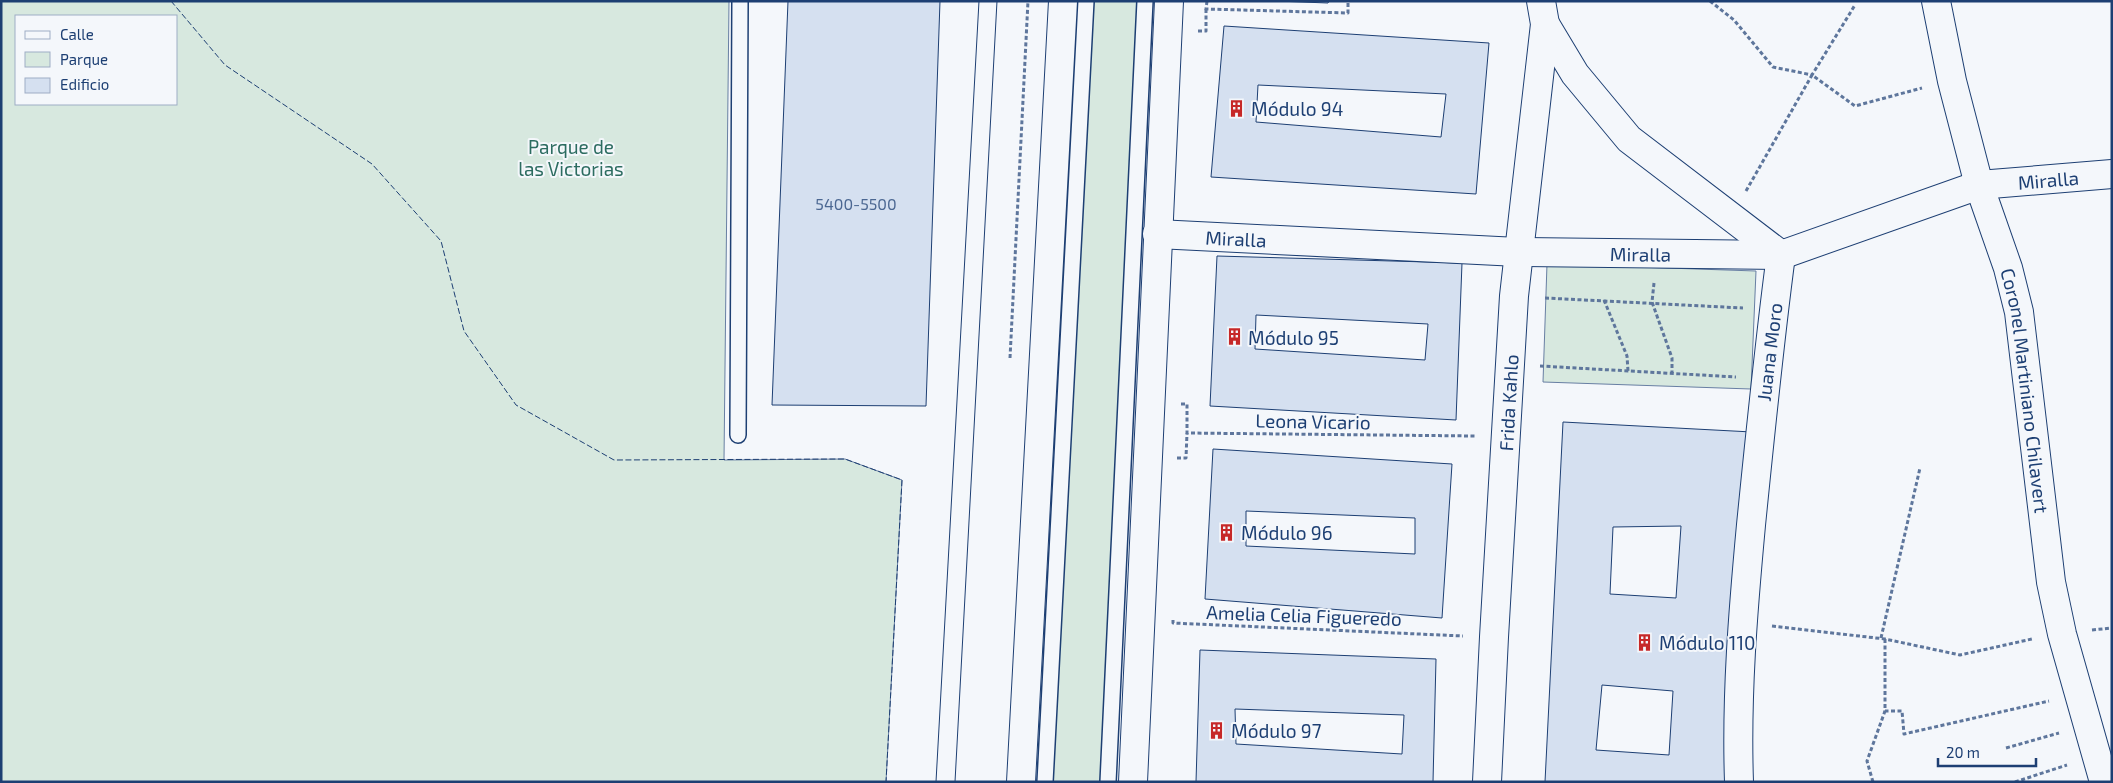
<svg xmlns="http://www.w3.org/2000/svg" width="2113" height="783" viewBox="0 0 2113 783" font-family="'Exo 2',sans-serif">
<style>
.green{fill:#d7e8df;stroke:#687fa3;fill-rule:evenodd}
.building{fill:#d5e0f0;stroke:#1d3f73;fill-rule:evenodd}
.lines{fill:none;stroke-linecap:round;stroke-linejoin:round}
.lane-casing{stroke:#1d3f73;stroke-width:18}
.street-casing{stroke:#1d3f73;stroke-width:30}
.secondary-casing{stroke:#1d3f73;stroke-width:30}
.path{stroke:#5e769c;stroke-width:3;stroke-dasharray:4 2.5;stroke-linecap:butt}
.lane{stroke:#f4f7fb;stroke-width:15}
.street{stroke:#f4f7fb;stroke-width:28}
.secondary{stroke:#f4f7fb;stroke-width:28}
.tram{stroke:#1d3f73;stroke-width:1}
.fence{stroke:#1d3f73;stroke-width:1;stroke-dasharray:6 2.5;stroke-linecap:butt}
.labels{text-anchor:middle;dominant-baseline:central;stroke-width:4;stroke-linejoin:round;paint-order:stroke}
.number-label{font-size:16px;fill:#4b6792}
.poi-label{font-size:19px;fill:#1d3f73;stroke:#f4f7fb;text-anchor:start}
.park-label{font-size:19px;fill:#2c6c60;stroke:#f4f7fb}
.street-label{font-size:19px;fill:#1d3f73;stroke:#f4f7fb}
</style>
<rect width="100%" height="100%" fill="#f4f7fb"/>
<g class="green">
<path d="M1 1H729L724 460 845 459 902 480 886 782H1ZM16 16H176V104H16Z"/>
<polygon points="1086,1 1145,1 1108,782 1045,782"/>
<polygon points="1547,264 1756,271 1751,389 1543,382"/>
</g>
<g class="building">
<polygon points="788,1 940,1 926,406 772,405"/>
<polygon points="1276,1 1329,1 1328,3"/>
<path d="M1224 26 1489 43 1476 194 1211 177ZM1258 85 1446 94 1441 137 1256 122Z"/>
<path d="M1217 256 1462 263 1456 420 1210 406ZM1256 315 1428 324 1425 360 1255 349Z"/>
<path d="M1563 422 1752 432 1728 782H1545ZM1681 526 1676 598 1610 594 1613 527ZM1602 685 1673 691 1669 755 1596 750Z"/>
<path d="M1213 449 1452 464 1442 618 1205 599ZM1246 511 1415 518V554L1246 546Z"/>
<path d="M1200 650 1436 659 1433 782H1196ZM1235 709 1404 715 1402 754 1236 744Z"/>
</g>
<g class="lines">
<defs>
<g id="lane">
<polyline points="738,435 740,1"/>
<polyline points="1045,782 1086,1"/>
<polyline points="1108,782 1145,1"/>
</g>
<g id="street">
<path id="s1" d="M1936 1 1952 81 1979 185 2008 268 2019 312 2051 582 2062 634 2104 782"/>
<path d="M1545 24 1575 74 1629 139 1781 255C1769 345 1760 435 1751 525 1743 611 1736 696 1739 782"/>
<path id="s2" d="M1157 234 1518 252 1781 255 1979 185 2112 174"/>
<path id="s3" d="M1487 782 1494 637 1514 296 1545 24 1541 1"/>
</g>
<g id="secondary">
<polyline points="1021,782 1063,1"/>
<polyline points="1133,782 1169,1"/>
</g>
</defs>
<use href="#lane" class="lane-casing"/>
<use href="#street" class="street-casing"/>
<use href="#secondary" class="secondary-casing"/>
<g class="path">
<polyline points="1207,1 1206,9 1348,13 1348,1"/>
<polyline points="1710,1 1734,20 1773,67 1812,75 1855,5"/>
<polyline points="1198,31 1206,31 1206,9"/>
<polyline points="1746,191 1812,75 1855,106 1922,88"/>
<polyline points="1654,283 1652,302 1672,358 1672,373"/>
<polyline points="1545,298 1743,308"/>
<polyline points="1604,300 1627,356 1628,371"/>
<polyline points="1010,358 1028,1"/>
<polyline points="1540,366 1736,377"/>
<polyline points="1181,404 1187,404 1187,433 1475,436"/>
<polyline points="1177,458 1186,458 1187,433"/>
<polyline points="1173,620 1173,623 1463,636"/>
<polyline points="1772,626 1885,639 1960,655 2032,639"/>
<polyline points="2092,630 2112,628"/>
<polyline points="1881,638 1920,468"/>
<polyline points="1885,639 1885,711 1902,711 1904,734 2049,701"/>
<polyline points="2006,748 2059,733"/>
<polyline points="1873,782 1867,761 1885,711"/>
<polyline points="2015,782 2067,765"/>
</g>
<use href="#lane" class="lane"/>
<use href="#street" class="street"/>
<use href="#secondary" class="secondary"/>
<g class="tram">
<polyline points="936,782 979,1"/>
<polyline points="955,782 997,1"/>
</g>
<polyline class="fence" points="171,1 225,65 372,164 441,241 464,331 516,405 614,460 845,459 902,480 886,782"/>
</g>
<defs>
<symbol id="building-bare" viewBox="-9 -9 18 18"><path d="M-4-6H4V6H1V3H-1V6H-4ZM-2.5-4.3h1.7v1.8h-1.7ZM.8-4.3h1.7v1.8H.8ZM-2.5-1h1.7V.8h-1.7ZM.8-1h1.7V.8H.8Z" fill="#c62828" stroke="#f4f7fb" stroke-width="2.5" paint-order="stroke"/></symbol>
</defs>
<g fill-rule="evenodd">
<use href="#building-bare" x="1224" y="96" width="25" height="25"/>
<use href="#building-bare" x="1222" y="324" width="25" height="25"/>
<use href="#building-bare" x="1214" y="520" width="25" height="25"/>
<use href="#building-bare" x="1632" y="630" width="25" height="25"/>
<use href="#building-bare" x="1204" y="718" width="25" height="25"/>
</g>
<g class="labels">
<g class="number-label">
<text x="856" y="203">5400-5500</text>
</g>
<g class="poi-label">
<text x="1251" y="108">Módulo 94</text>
<text x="1248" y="337">Módulo 95</text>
<text x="1241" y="532">Módulo 96</text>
<text x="1659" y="642">Módulo 110</text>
<text x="1231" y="730">Módulo 97</text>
</g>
<g class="park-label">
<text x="571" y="146">Parque de<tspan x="571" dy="22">las Victorias</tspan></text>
</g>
<g class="street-label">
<text stroke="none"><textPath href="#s2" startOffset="904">Miralla</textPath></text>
<text stroke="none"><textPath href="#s2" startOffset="79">Miralla</textPath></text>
<text stroke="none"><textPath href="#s2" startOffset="484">Miralla</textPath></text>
<text transform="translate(1769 352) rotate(-83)">Juana Moro</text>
<text stroke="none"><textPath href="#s1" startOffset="401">Coronel Martiniano Chilavert</textPath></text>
<text stroke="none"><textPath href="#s3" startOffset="380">Frida Kahlo</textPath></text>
<text transform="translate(1313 421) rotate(1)">Leona Vicario</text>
<text transform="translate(1304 615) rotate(2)">Amelia Celia Figueredo</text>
</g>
</g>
<rect width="2113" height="783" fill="none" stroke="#1d3f73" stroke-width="5"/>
<rect x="15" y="15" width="162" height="90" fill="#f4f7fb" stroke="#9eadc5"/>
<rect x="25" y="31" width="25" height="8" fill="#f4f7fb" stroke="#9eadc5"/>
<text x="60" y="40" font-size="15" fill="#1d3f73">Calle</text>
<rect x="25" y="52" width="25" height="15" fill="#d7e8df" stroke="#9eadc5"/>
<text x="60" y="65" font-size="15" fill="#1d3f73">Parque</text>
<rect x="25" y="78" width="25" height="15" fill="#d5e0f0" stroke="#9eadc5"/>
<text x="60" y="90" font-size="15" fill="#1d3f73">Edificio</text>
<path d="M1938 758v8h98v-8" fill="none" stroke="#1d3f73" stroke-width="2.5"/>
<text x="1946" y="758" font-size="15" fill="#1d3f73" stroke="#f4f7fb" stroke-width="4" paint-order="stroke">20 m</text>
</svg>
